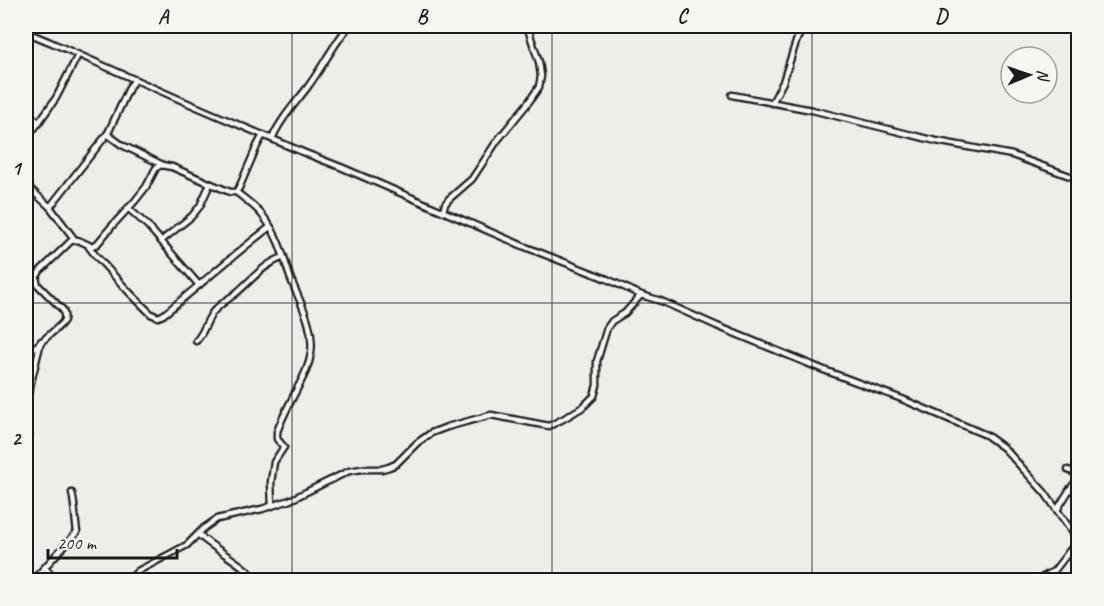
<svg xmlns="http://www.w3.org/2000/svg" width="1104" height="606" viewBox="0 0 1104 606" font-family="Caveat,sans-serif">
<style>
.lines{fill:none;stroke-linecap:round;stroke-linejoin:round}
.street-casing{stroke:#1c1c1c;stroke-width:9}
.street{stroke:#f6f6f2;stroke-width:4.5}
.grid{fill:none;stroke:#1c1c1c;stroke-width:1.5;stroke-opacity:0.55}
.neatline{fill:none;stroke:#1c1c1c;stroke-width:2}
.grid-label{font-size:20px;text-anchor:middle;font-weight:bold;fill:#1c1c1c}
</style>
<rect width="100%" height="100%" fill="#edede9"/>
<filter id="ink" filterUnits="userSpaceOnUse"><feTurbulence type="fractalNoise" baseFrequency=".0167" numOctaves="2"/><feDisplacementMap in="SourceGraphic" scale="12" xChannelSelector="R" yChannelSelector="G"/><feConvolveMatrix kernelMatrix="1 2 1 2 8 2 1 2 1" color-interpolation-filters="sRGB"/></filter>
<g filter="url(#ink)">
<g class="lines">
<defs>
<g id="street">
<polyline points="26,32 50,42 190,104 305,153 343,168 523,246 607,279 641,295 661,301 717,326 824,370 902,399 986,435 1004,448 1045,493 1078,540"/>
<polyline points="732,95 812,110 936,141 1012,155 1078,179"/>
<polyline points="772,103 783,82 797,39 804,26"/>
<polyline points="26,111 39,123"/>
<polyline points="107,134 122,145 163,165"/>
<polyline points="26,139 37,125 56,98 78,55"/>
<path d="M272 139C280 120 294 105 307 88 322 68 333 45 349 26"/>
<polyline points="26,185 50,207 75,240"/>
<path d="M236 192C245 199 255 206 263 216 277 233 283 254 289 274 298 300 315 324 311 353 309 368 301 381 294 395 288 407 281 420 277 432V439L284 447 274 462 271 482 272 506"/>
<polyline points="50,207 108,133 130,86 135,80"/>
<polyline points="128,208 148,226 199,285"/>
<polyline points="443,211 445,204 449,199 472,179 497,141 528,103 539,87 541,76 539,62 527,26"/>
<polyline points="161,241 192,216 200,206 210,184"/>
<path d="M89 247 96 256 129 292 151 314 158 317 163 315C199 286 233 255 270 227"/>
<polyline points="26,273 36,282"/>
<path d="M196 341C204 333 206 321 213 312 219 305 227 300 235 294 252 280 263 264 284 257"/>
<path d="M26 355C31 350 63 325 64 320 65 316 64 314 63 310L38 285 36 278 40 271 71 241 78 240 91 246 97 244 112 226 135 201 146 187 156 168 161 165 172 167 230 192H236L239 188 257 146 263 135"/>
<polyline points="26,403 41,341"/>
<polyline points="26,440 29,436"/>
<polyline points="1068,470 1078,474"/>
<polyline points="1057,510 1070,489 1078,479"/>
<path d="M198 534C217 552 241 561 257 580"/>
<polyline points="45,568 57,580"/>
<path d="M33 580 77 532C75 519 75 506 72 493"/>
<polyline points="128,580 138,571 187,545 204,528 217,519 262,509 290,500 349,471 362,469 382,469 389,467 396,464 417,443 431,433 447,427 491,415 549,426 563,419 583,407 594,396 597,385 597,361 607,328 612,321 625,313 641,295"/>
<polyline points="1038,580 1054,571 1071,549 1078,544"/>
</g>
</defs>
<use href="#street" class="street-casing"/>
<use href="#street" class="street"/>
</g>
</g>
<path class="grid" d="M292 26V580M552 26V580M812 26V580M26 303H1078"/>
<rect width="1104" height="606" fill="none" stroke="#f6f6f2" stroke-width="66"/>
<g transform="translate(1029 75) rotate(88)"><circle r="28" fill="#f6f6f2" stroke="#9f9f9c" stroke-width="1.5"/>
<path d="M0-4.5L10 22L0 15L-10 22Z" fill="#1c1c1c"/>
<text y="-9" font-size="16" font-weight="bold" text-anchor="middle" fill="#1c1c1c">N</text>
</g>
<path d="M48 549v9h129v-9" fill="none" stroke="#1c1c1c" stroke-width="3"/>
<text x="57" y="549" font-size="18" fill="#1c1c1c" stroke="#f6f6f2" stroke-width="4.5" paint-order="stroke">200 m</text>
<rect x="33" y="33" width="1038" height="540" class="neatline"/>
<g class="grid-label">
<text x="163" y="23">A</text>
<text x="422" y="23">B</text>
<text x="682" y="23">C</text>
<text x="941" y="23">D</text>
<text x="16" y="175">1</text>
<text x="16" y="445">2</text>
</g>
</svg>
